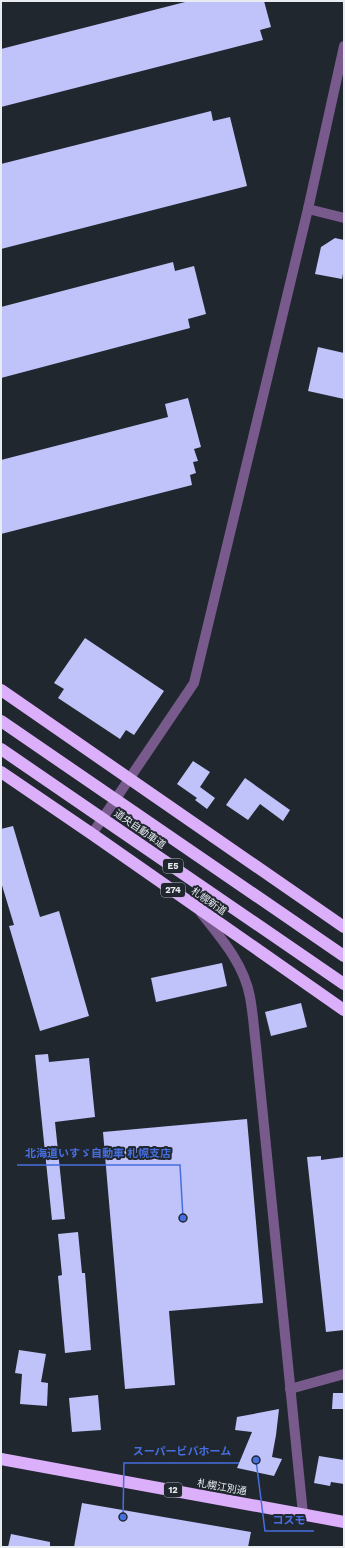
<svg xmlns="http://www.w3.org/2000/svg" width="345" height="1548" viewBox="0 0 345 1548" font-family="'Work Sans','Noto Sans JP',sans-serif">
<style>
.building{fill:#bfc3f9}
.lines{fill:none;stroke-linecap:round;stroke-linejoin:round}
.minor{stroke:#785a8c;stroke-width:10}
.highway{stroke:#dbaffa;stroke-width:12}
.labels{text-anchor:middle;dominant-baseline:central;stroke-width:4;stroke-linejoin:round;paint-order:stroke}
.shield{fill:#21272f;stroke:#acb1b7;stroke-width:1}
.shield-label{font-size:9px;font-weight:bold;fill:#e8ecf1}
.street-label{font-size:10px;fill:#e8ecf1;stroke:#21272f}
.leader{fill:none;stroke:#466edd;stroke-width:1.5}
.callout-dot{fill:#466edd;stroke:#21272f;stroke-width:1.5}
.callout-label{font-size:11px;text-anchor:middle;font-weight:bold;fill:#466edd;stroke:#21272f;stroke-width:4;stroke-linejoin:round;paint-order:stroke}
</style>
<rect width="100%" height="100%" fill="#21272f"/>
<g class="building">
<polygon points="189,1 264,1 271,27 260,30 263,40 1,107 1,49"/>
<polygon points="211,111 213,121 230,117 247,186 1,249 1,164"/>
<polygon points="335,238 344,240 344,268 342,279 315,274 321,247"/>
<polygon points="173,262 175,271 194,266 206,314 188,319 190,328 1,378 1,307"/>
<polygon points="318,347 344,353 344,399 308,391"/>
<polygon points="188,398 201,447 194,449 198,461 193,462 196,473 190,475 192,485 1,534 1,460 168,417 165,404"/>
<polygon points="85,638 164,691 134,735 126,730 120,739 58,698 64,689 54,683"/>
<polygon points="193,761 210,772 200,787 215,798 207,809 195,800 197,798 177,784"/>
<polygon points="245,778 290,810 283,821 260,804 248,820 226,805"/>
<polygon points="13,826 40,917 59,911 89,1016 40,1031 9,926 14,925 1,882 1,829"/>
<polygon points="222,963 227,986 156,1002 151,978"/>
<polygon points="301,1003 307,1027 271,1036 265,1012"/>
<polygon points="48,1054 49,1062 89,1058 95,1117 55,1122 65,1219 52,1220 35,1055"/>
<polygon points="247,1119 263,1303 169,1311 175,1385 125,1389 103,1132"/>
<polygon points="321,1156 321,1160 344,1157 344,1330 326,1332 307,1157"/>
<polygon points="78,1232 82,1273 85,1273 91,1350 65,1353 58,1276 62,1275 58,1234"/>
<polygon points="19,1350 46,1354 41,1382 48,1383 47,1406 20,1404 22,1374 15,1373"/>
<polygon points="333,1393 344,1393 344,1409 332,1409"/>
<polygon points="98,1395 101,1430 72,1432 69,1398"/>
<polygon points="279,1409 276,1435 272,1457 282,1459 274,1476 237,1468 252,1432 235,1430 237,1417"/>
<polygon points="319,1456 344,1460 344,1484 331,1482 330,1486 314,1483"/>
<polygon points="82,1503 251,1532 248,1547 74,1547"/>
<polygon points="11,1534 50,1542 50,1547 8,1547"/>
</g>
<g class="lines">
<g class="minor">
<polyline points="308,209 344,218"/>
<polyline points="92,834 194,683 308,209 344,46"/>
<path d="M201 913C221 938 244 964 250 997 253 1013 254 1029 256 1046L303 1514"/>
<polyline points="290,1389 344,1374"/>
</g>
<g class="highway">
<polyline points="1,690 344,927"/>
<polyline points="1,721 344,956"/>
<polyline points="1,749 344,984"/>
<polyline points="1,772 92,834 344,1010"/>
<polyline points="1,1459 344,1522"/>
</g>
</g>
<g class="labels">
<g class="shield">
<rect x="163" y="859" width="20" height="14" rx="3"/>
<rect x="161" y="883" width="24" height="14" rx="3"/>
<rect x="164" y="1483" width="18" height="14" rx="3"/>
</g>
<g class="shield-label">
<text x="173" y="866">E5</text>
<text x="173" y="890">274</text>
<text x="173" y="1490">12</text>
</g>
<g class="street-label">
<text transform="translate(140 829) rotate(35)">道央自動車道</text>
<text transform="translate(209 901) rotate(35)">札幌新道</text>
<text transform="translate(222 1487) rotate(10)">札幌江別通</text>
</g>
</g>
<path class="leader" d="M183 1218L180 1165H17M123 1517L124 1463H239M256 1460L265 1531H314"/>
<g class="callout-dot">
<circle cx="183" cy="1218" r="4"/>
<circle cx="123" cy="1517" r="4"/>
<circle cx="256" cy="1460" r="4"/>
</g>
<g class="callout-label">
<text x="98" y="1157">北海道いすゞ自動車 札幌支店</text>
<text x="182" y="1455">スーパービバホーム</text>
<text x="289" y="1524">コスモ</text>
</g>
<rect width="345" height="1548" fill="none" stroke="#e8ecf1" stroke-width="4"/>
</svg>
